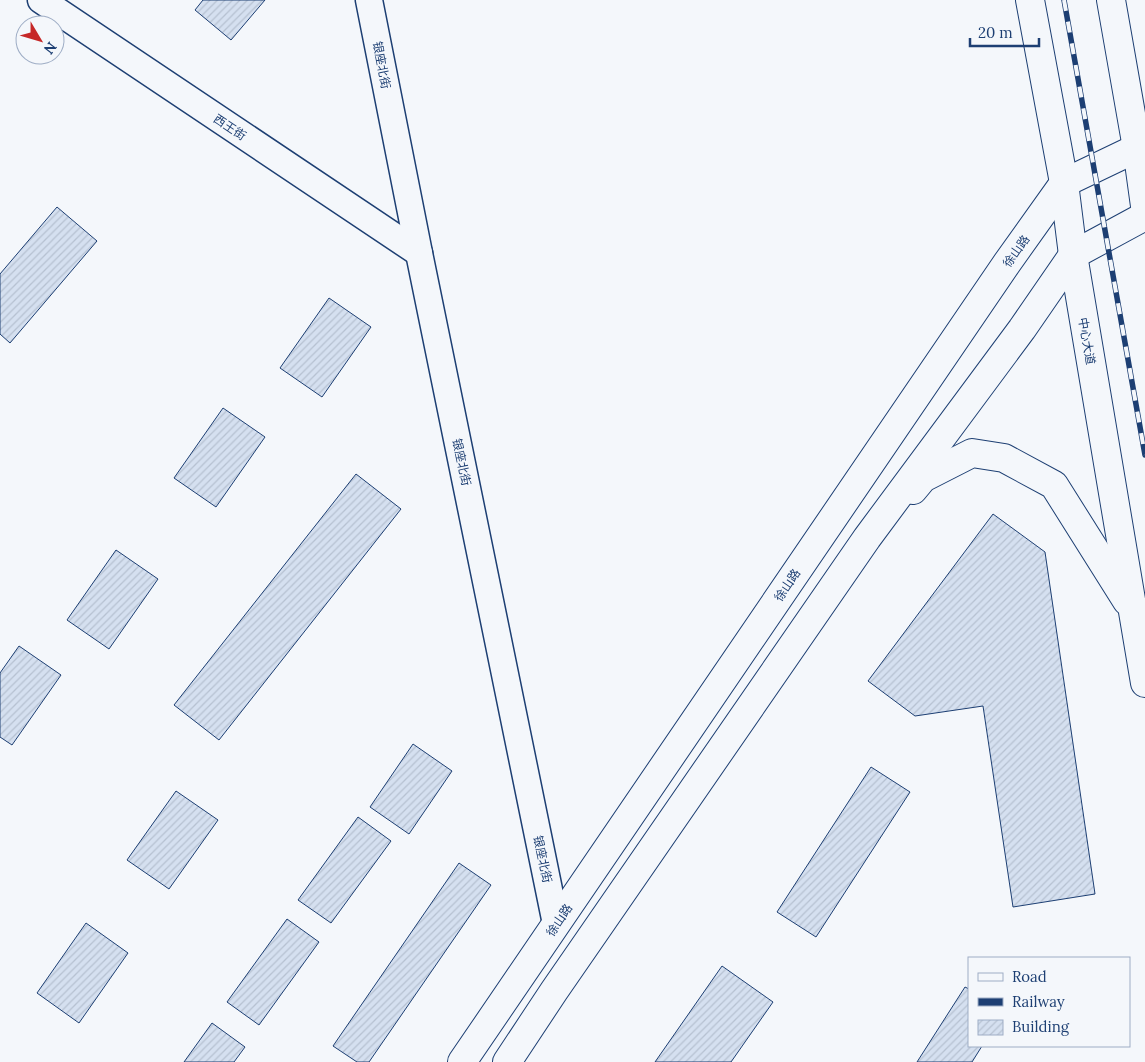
<svg xmlns="http://www.w3.org/2000/svg" width="1145" height="1062" viewBox="0 0 1145 1062" font-family="Lora,'Noto Sans SC',serif">
<style>
.building{fill:url(#building-hatch);stroke:#1d3f73}
.lines{fill:none;stroke-linecap:round;stroke-linejoin:round}
.minor-casing{stroke:#1d3f73;stroke-width:29}
.major-casing{stroke:#1d3f73;stroke-width:30}
.minor{stroke:#f4f7fb;stroke-width:26}
.major{stroke:#f4f7fb;stroke-width:28}
.rail-casing{stroke:#1d3f73;stroke-width:5.5}
.rail{stroke:#f4f7fb;stroke-width:4;stroke-dasharray:11;stroke-linecap:butt}
.labels{text-anchor:middle;dominant-baseline:central;stroke-width:4;stroke-linejoin:round;paint-order:stroke}
.street-label{font-size:12px;fill:#1d3f73;stroke:#f4f7fb}
</style>
<defs>
<pattern id="building-hatch" width="6" height="6" patternUnits="userSpaceOnUse" patternTransform="scale(1.25)"><rect width="6" height="6" fill="#d5e0f0"/><path d="M-1 1l2-2M0 6l6-6M5 7l2-2" fill="none" stroke="#b6c1d1"/></pattern>
</defs>
<rect width="100%" height="100%" fill="#f4f7fb"/>
<g class="building">
<polygon points="203,0 265,0 231,40 195,10"/>
<polygon points="57,207 97,241 10,343 0,334 0,274"/>
<polygon points="329,298 371,327 322,397 280,368"/>
<polygon points="223,408 265,437 216,507 174,478"/>
<polygon points="356,474 401,509 219,740 174,705"/>
<polygon points="993,514 1045,552 1095,894 1013,907 983,706 915,716 868,681"/>
<polygon points="116,550 158,579 109,649 67,620"/>
<polygon points="19,646 61,675 12,745 0,737 0,673"/>
<polygon points="413,744 452,771 409,834 370,807"/>
<polygon points="871,767 910,792 816,937 777,912"/>
<polygon points="176,791 218,820 169,889 127,860"/>
<polygon points="358,817 391,841 331,923 298,900"/>
<polygon points="459,863 491,885 369,1062 357,1062 333,1046"/>
<polygon points="287,919 319,942 259,1025 227,1002"/>
<polygon points="86,923 128,953 79,1023 37,993"/>
<polygon points="722,966 773,1002 731,1062 655,1062"/>
<polygon points="965,987 969,989 969,1046 982,1046 972,1062 917,1062"/>
<polygon points="212,1023 245,1047 234,1062 184,1062"/>
</g>
<g class="lines">
<defs>
<g id="minor">
<polyline points="41,0 419,253"/>
<polyline points="369,0 419,253 556,924"/>
</g>
<g id="major">
<polyline points="1030,0 1064,183 1073,255 1145,683"/>
<polyline points="1111,0 1137,148 1145,206"/>
<polyline points="913,490 923,478 972,453 1004,458 1054,485 1127,601"/>
<polyline points="462,1062 1007,263 1064,183 1137,148 1145,147"/>
<polyline points="507,1062 554,991 867,538 1022,329 1073,255 1145,216"/>
</g>
</defs>
<use href="#minor" class="minor-casing"/>
<use href="#major" class="major-casing"/>
<use href="#minor" class="minor"/>
<use href="#major" class="major"/>
<defs>
<polyline id="rail" points="1064,0 1145,455"/>
</defs>
<use href="#rail" class="rail-casing"/>
<use href="#rail" class="rail"/>
</g>
<g class="labels">
<g class="street-label">
<text transform="translate(382 65) rotate(79)">银座北街</text>
<text transform="translate(230 127) rotate(34)">西王街</text>
<text transform="translate(1016 251) rotate(-55)">徐山路</text>
<text transform="translate(1087 341) rotate(80)">中心大道</text>
<text transform="translate(462 462) rotate(78)">银座北街</text>
<text transform="translate(787 585) rotate(-56)">徐山路</text>
<text transform="translate(543 859) rotate(78)">银座北街</text>
<text transform="translate(559 920) rotate(-56)">徐山路</text>
</g>
</g>
<rect x="968" y="957" width="162" height="90" fill="#f4f7fb" stroke="#9eadc5"/>
<rect x="978" y="973" width="25" height="8" fill="#f4f7fb" stroke="#9eadc5"/>
<text x="1012" y="982" font-size="15" fill="#1d3f73">Road</text>
<rect x="978" y="998" width="25" height="8" fill="#1d3f73" stroke="#9eadc5"/>
<text x="1012" y="1007" font-size="15" fill="#1d3f73">Railway</text>
<rect x="978" y="1020" width="25" height="15" fill="url(#building-hatch)" stroke="#9eadc5"/>
<text x="1012" y="1032" font-size="15" fill="#1d3f73">Building</text>
<g transform="translate(40 40) rotate(128)"><circle r="24" fill="#f4f7fb" stroke="#9eadc5"/>
<path d="M0-4L9 19L0 12L-9 19Z" fill="#c62828"/>
<text y="-8" font-size="14" font-weight="bold" text-anchor="middle" fill="#1d3f73">N</text>
</g>
<path d="M970 38v8h69v-8" fill="none" stroke="#1d3f73" stroke-width="2.5"/>
<text x="978" y="38" font-size="15" fill="#1d3f73" stroke="#f4f7fb" stroke-width="4" paint-order="stroke">20 m</text>
</svg>
